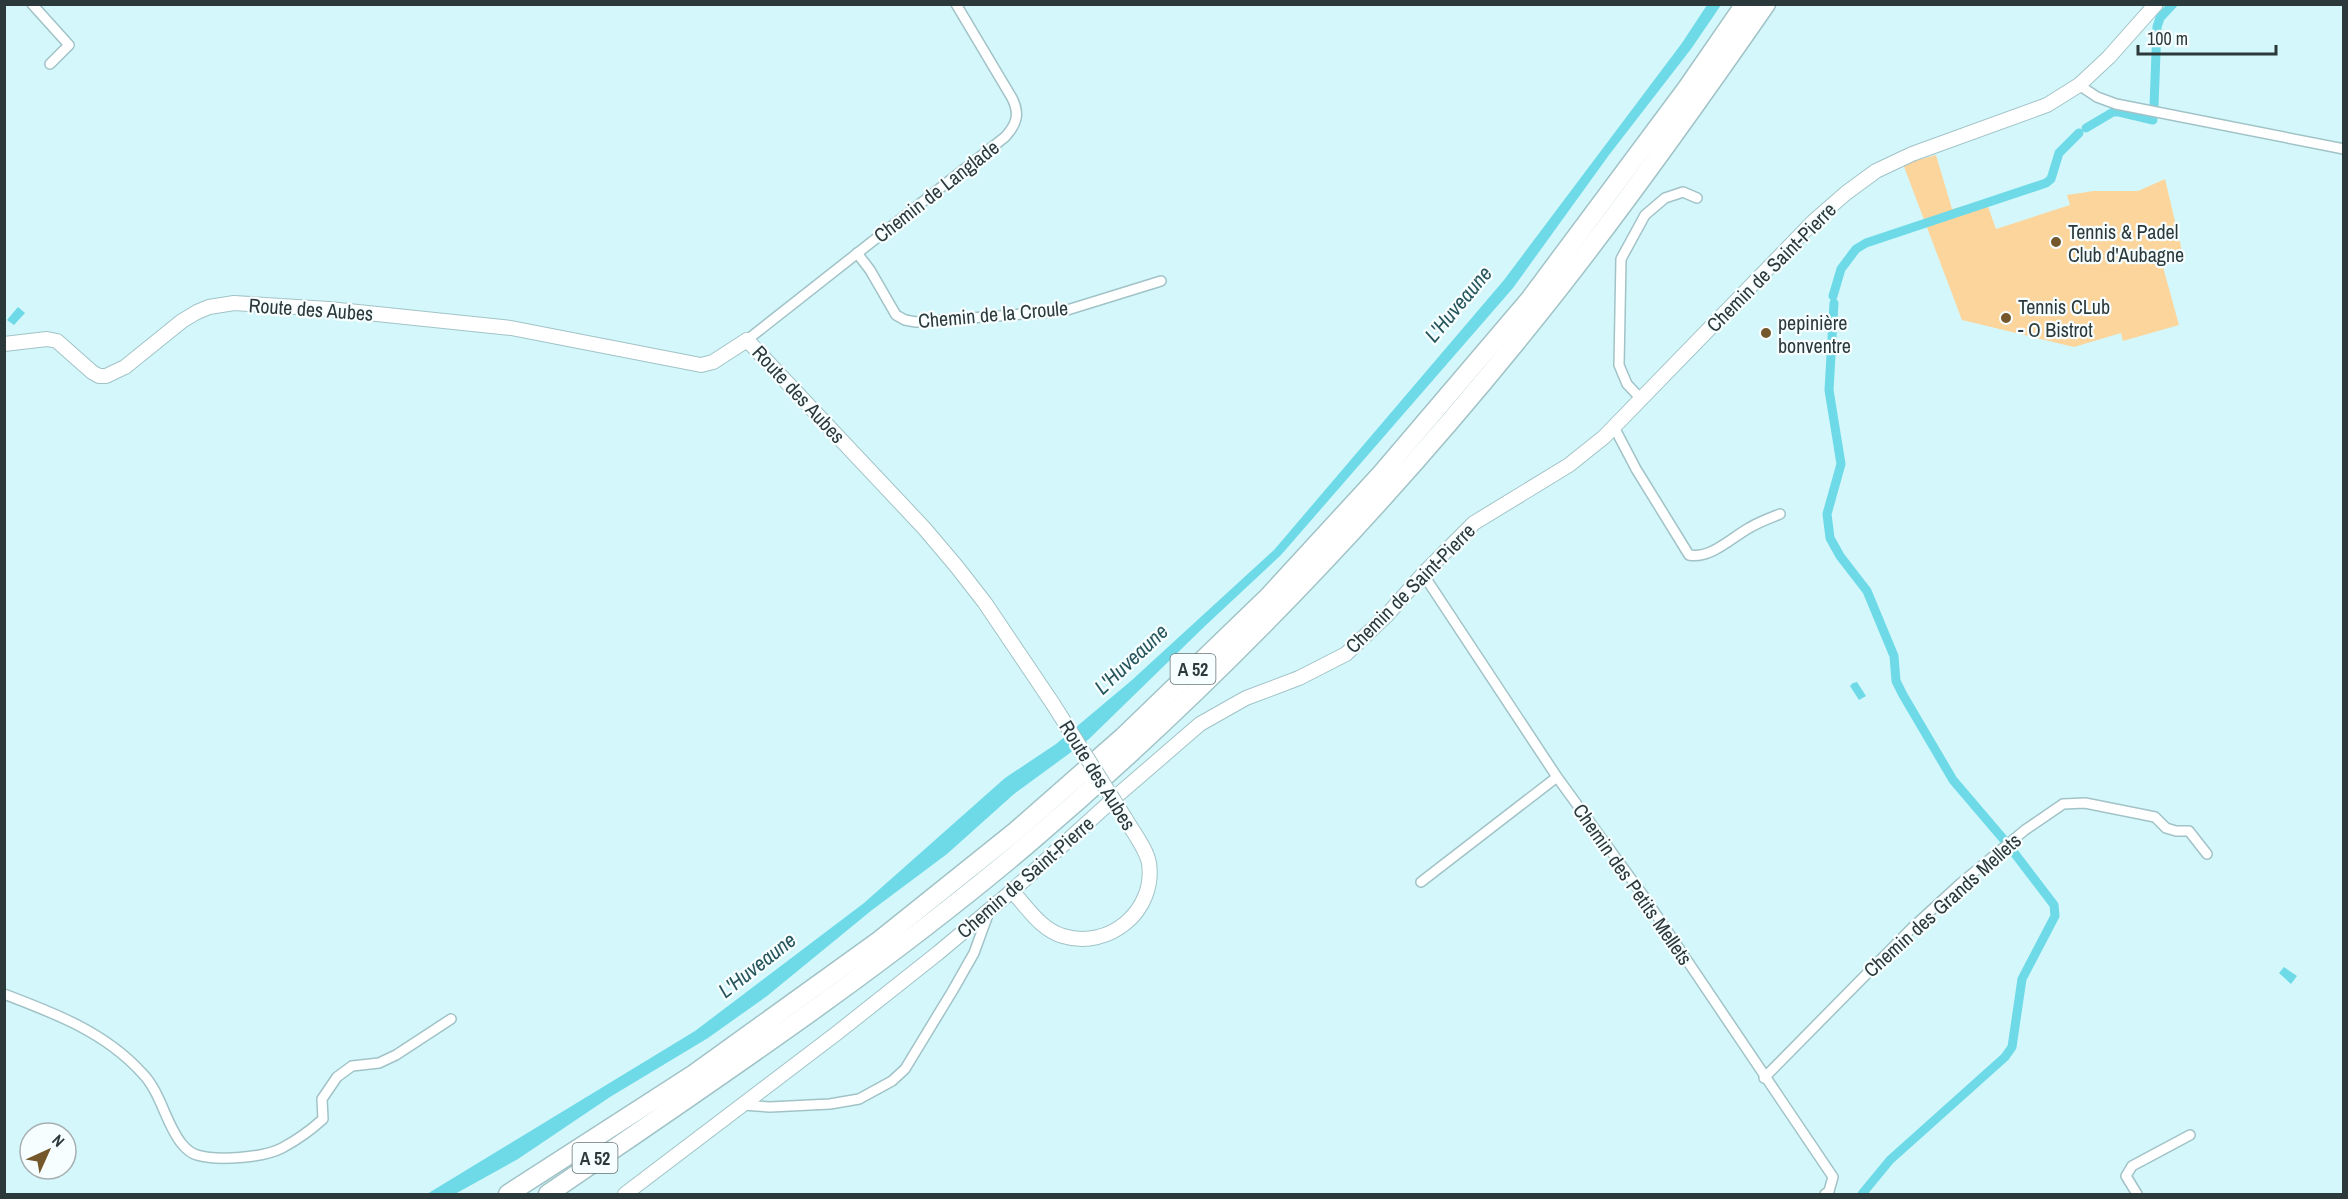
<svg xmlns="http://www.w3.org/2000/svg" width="2348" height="1199" viewBox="0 0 2348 1199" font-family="'Archivo Narrow',sans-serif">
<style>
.green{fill:#fcd59c}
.water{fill:#6edae7}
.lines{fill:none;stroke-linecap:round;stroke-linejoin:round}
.canal{stroke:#6edae7;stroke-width:9}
.street-casing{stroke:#a1c3c7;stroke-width:12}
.secondary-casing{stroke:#a1c3c7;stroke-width:16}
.highway-casing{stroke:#a1c3c7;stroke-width:21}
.street{stroke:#fff;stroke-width:9}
.secondary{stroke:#fff;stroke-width:14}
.highway{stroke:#fff;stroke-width:18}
.secondary-bridge-casing{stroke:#a1c3c7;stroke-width:16;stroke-linecap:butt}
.secondary-bridge{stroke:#fff;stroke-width:14}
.poi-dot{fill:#74572b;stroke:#f7feff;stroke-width:2}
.labels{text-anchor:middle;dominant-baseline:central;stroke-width:4.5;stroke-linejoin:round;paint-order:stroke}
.shield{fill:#f7feff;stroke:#697476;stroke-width:1.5}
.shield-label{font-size:18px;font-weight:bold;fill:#2c393b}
.street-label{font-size:20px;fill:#2c393b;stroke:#f7feff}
.poi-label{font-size:20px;fill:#2c393b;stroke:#f7feff;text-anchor:start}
.water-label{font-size:21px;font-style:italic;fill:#27575d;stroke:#f7feff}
</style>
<rect width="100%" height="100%" fill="#d4f7fb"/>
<polygon class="green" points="1936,155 1952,209 1986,201 1996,229 2070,205 2067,195 2094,191 2138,191 2165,179 2183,255 2163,267 2179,325 2123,341 2121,333 2074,347 1962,320 1903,164"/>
<g class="water">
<polygon points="1707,5 1721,5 1691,49 1609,155 1513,288 1281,555 1205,626 1089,739 1014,794 947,854 872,910 767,996 708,1038 610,1097 518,1159 455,1194 427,1194 695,1031 864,903 1005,778 1056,744 1132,680 1274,550 1504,280 1682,43"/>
<polygon points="18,307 25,313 14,325 7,320"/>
<polygon points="1857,682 1866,696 1859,700 1850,686 1853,683"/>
<polygon points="2284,967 2297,976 2291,984 2279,973"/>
</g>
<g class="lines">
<g class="canal">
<polyline points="2154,106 2157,27 2160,18 2173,4"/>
<polyline points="2086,128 2113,112 2119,112 2153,120"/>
<polyline points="1833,296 1841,269 1856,249 1866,243 2046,183 2051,179 2059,153 2079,133"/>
<polyline points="1834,303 1829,390 1841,464 1827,514 1830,538 1840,556 1867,591 1894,656 1896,681 1903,695 1953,780 2005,841"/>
<polyline points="1862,1194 1890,1160 2005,1057 2012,1047 2022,979 2055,916 2054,905 2009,846"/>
</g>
<defs>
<g id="street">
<polyline points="32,4 69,45 50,64"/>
<polyline points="2079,85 2097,97 2116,104 2344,149"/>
<polyline points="857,253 870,270 896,315 905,320 916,322 1064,311 1161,281"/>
<path d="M747 340 1005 137C1017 124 1020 114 1012 98L956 4"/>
<polyline points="1642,400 1627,384 1619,365 1621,259 1645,215 1665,198 1683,192 1697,198"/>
<path d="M1614 427 1636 469 1689 555C1711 559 1731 538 1749 528 1759 522 1770 518 1780 514"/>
<polyline points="1423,574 1557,777 1645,898 1833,1177 1829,1191 1825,1194"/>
<polyline points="1421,882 1557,777"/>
<path d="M4 994C54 1013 105 1032 142 1073 161 1092 166 1125 182 1144 185 1148 192 1154 197 1155 217 1161 263 1158 282 1148 297 1140 311 1130 323 1119L322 1099 337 1077 352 1066 379 1063 396 1055 451 1019"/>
<polyline points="1764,1078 1912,928 1961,883 2025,830 2063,804 2085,803 2155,817 2166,828 2176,831 2189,831 2207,854"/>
<polyline points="743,1105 770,1107 830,1104 859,1099 892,1081 905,1069 953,990 974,953 989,912"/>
<polyline points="2137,1194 2126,1176 2132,1166 2190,1135"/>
</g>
<g id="secondary">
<polyline points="4,344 47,339 57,341 92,372 99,376 106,376 125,367 182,321 197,312 209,307 234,303 329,309 511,328 701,365 713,362 747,340 924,528 957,567 985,603 1053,704"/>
<path d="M1012 891C1027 907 1041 930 1063 936 1109 950 1156 911 1149 863 1146 848 1133 832 1125 818"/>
<polyline points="625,1194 837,1033 938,953 1012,891 1119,794 1200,724 1246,698 1299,678 1346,654 1387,615 1423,574 1474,523 1569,465 1604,437 1814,221 1846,193 1876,171 1912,154 2047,105 2079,85 2109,57 2156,4"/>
</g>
<g id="highway">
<polyline points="508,1194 694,1074 880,940 1016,831 1123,737 1268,597 1381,474 1530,299 1687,88 1745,4"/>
<path d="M548 1194C711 1082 877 972 1028 844 1214 685 1389 502 1542 310 1620 212 1694 108 1766 4"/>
</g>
</defs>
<use href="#street" class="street-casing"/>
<use href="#secondary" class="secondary-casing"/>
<use href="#highway" class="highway-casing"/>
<use href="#street" class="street"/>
<use href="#secondary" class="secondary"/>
<use href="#highway" class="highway"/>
<defs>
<polyline id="secondary-bridge" points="1053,704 1125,818"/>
</defs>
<use href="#secondary-bridge" class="secondary-bridge-casing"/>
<use href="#secondary-bridge" class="secondary-bridge"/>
</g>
<g class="poi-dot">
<circle cx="2056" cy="242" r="6"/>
<circle cx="2006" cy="318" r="6"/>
<circle cx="1766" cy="333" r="6"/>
</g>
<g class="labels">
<g class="shield">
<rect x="1170.5" y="654" width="45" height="30" rx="4.5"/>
<rect x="572.5" y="1143" width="45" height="30" rx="4.5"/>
</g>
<g class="shield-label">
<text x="1193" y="669">A 52</text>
<text x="595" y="1158">A 52</text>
</g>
<g class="street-label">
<text transform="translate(936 191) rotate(-38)">Chemin de Langlade</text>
<text transform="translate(1771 267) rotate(-45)">Chemin de Saint-Pierre</text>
<text transform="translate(311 309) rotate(4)">Route des Aubes</text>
<text transform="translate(993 314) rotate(-5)">Chemin de la Croule</text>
<text transform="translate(799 394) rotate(47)">Route des Aubes</text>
<text transform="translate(1410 588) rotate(-45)">Chemin de Saint-Pierre</text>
<text transform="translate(1098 775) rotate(58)">Route des Aubes</text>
<text transform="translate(1025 877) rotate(-41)">Chemin de Saint-Pierre</text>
<text transform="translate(1633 884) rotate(55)">Chemin des Petits Mellets</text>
<text transform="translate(1942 905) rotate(-42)">Chemin des Grands Mellets</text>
</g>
<g class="poi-label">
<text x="2068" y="231">Tennis &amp; Padel<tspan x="2068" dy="23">Club d'Aubagne</tspan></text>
<text x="2018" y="306">Tennis CLub<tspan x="2018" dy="23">- O Bistrot</tspan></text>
<text x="1778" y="322">pepinière<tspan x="1778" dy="23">bonventre</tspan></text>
</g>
<g class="water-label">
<text transform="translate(1458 304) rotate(-50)">L'Huveaune</text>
<text transform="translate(1131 659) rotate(-43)">L'Huveaune</text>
<text transform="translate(757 965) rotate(-38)">L'Huveaune</text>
</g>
</g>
<rect width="2348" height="1199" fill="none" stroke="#2c393b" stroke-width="12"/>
<g transform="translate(48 1151) rotate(45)"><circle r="28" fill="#f7feff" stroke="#a6afb1" stroke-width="1.5"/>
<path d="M0-4.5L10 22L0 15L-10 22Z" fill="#74572b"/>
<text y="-9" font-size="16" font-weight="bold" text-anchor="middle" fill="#2c393b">N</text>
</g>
<path d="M2138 45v9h138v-9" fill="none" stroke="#2c393b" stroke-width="3"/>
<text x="2147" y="45" font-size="18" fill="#2c393b" stroke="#f7feff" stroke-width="4.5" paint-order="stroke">100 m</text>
</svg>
